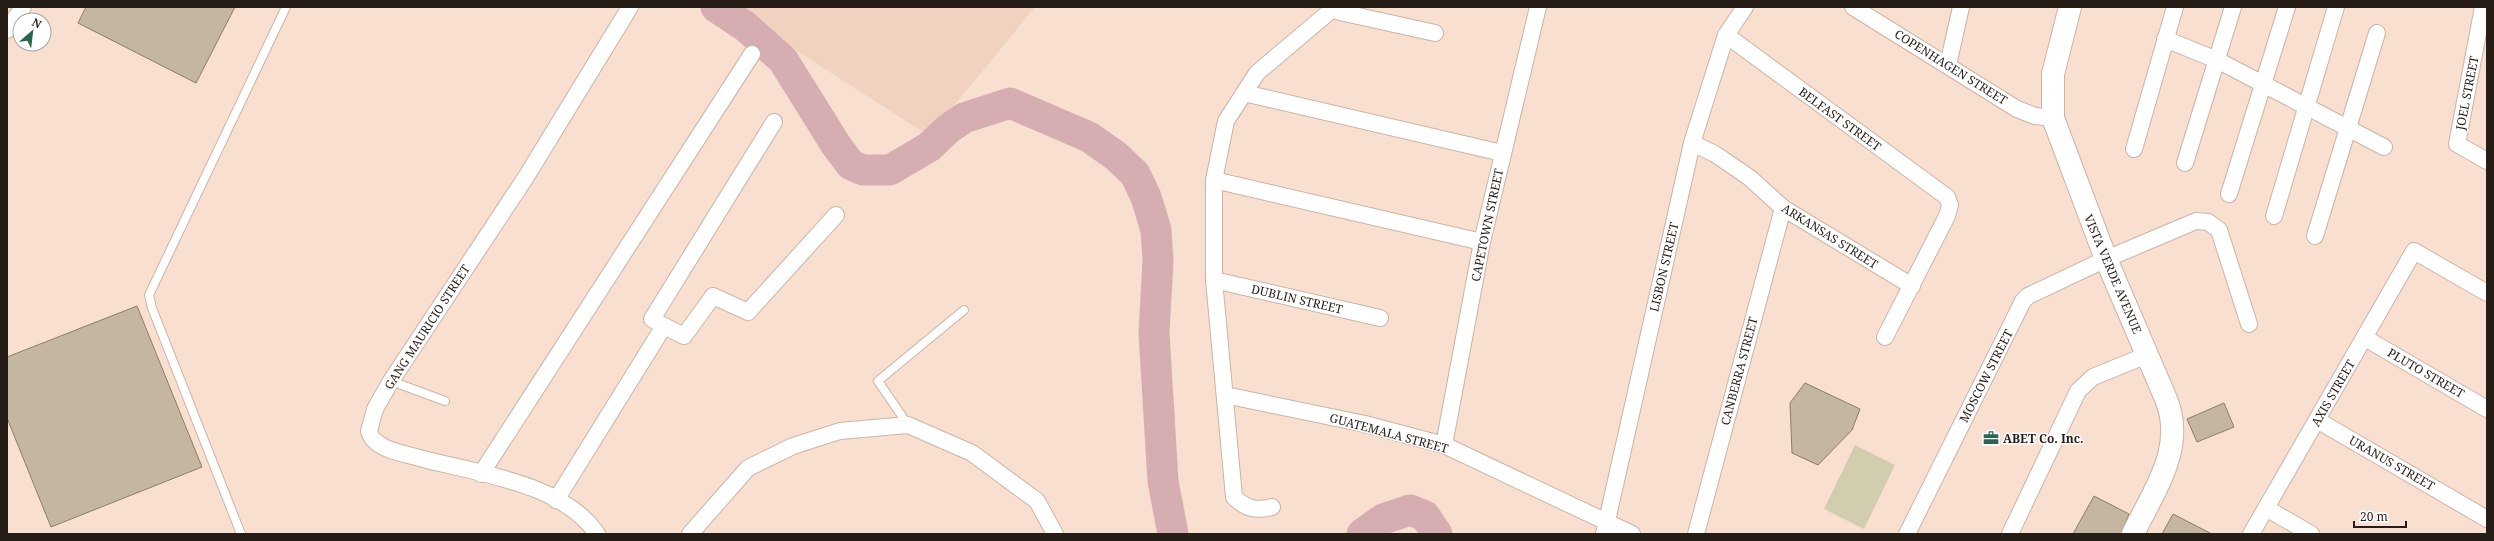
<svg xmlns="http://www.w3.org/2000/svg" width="2494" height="541" viewBox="0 0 2494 541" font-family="'Noto Serif',serif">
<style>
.built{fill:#f1d1bf}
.green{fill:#d3cdaf}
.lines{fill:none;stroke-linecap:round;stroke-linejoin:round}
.river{stroke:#d6aeb2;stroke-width:31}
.building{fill:#c5b6a1;stroke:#8c7d69}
.lane-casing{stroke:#ccb4a5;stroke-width:10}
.street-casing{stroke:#ccb4a5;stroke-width:18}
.secondary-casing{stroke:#ccb4a5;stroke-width:24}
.lane{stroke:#fff;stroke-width:8}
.street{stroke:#fff;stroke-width:16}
.secondary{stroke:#fff;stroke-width:22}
.labels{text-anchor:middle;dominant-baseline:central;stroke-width:3;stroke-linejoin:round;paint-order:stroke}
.street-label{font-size:12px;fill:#261d17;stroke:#fff}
.poi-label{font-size:12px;font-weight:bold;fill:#261d17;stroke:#fff;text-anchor:start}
</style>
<rect width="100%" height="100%" fill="#f8dfd0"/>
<polygon class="built" points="729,7 1035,7 929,136"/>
<polygon class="green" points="1855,445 1895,465 1864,529 1824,509"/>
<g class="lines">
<g class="river">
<polyline points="716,7 746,27 783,60 836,145 851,165 863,170 890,170 929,147 948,129 964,118 1010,103 1089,137 1116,156 1135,174 1146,197 1156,230 1158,261 1154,333 1163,481 1173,534"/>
<polyline points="1362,534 1383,519 1410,510 1425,516 1437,534"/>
</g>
</g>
<g class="building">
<polygon points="86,7 235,7 196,83 78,23"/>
<polygon points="137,306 202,467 51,527 7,418 7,357"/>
<polygon points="1805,383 1860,409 1852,430 1818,465 1792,453 1790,403"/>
<polygon points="2224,403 2234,427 2197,442 2187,419"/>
<polygon points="2094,496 2129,514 2121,534 2073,534"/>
<polygon points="2173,514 2212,534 2162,534"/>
</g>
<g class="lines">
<defs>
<g id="lane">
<polyline points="391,381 445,401"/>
<polyline points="908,425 878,381 964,310"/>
<polyline points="241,534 152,308 149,295 286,7"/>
</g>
<g id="street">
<polyline points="1853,7 2017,109 2035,116 2053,118"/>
<polyline points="2483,7 2457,144 2487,161"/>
<polyline points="1331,10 1435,33"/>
<polyline points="7,30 23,7"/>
<polyline points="1726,35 1947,197 1950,205 1947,216 1885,337"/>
<polyline points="2165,39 2217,60 2384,147"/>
<polyline points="1948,65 1961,7"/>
<polyline points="1244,93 1502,153"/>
<polyline points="1692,143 1715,154 1750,178 1783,208 1912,286"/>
<polyline points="2134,149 2175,7"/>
<polyline points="2185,163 2233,7"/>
<polyline points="1214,180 1482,242"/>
<polyline points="2229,194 2287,7"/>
<polyline points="2274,216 2336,7"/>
<polyline points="2315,236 2377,33"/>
<polyline points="1214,280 1380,318"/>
<polyline points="664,326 684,336 713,296 748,312 836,215"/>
<polyline points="2365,338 2487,409"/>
<polyline points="1225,395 1365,424 1444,445 1632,534"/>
<polyline points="2317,420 2487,519"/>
<polyline points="1444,445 1482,242 1538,7"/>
<polyline points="481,474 752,54"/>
<polyline points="556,500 664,326 652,319 774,122"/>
<path d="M1272 507C1256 511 1246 509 1234 497L1214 280V180L1226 121 1257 73 1335 7"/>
<polyline points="2266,508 2311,534"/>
<path d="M597 534C564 484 478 473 423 459 408 454 387 452 375 441 372 439 370 434 369 431L375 409 391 381 526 177 630 7"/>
<polyline points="690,534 748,468 793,446 840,431 908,425 972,453 1037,501 1055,534"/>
<polyline points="1604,534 1692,143 1726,35 1745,7"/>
<polyline points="1696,534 1783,208"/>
<polyline points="1907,534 2023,301 2028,296 2106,259 2196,221 2208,222 2219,230 2249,324"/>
<polyline points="2010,534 2078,391 2093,377 2147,355"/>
<polyline points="2251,534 2414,251 2487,293"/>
</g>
<path id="secondary" d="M2070 7 2053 74V118L2106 259 2166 399C2186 448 2154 490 2133 534"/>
</defs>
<use href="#lane" class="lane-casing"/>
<use href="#street" class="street-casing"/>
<use href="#secondary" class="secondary-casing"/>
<use href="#lane" class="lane"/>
<use href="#street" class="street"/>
<use href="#secondary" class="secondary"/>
</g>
<defs>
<symbol id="office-bare" viewBox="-9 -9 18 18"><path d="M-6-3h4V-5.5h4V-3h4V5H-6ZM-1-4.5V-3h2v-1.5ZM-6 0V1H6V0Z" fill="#2c654d" stroke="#fff" stroke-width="2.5" paint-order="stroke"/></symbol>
</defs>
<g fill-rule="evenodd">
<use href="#office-bare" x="1980" y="427" width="22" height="22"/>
</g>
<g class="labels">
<g class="street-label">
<text transform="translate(1951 67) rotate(32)">COPENHAGEN STREET</text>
<text transform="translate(2467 93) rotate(-79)">JOEL STREET</text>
<text transform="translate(1840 119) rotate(36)">BELFAST STREET</text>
<text transform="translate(1487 225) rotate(-78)">CAPETOWN STREET</text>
<text transform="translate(1830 236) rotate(32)">ARKANSAS STREET</text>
<text transform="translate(1664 267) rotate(-77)">LISBON STREET</text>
<text transform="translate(2113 274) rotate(67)">VISTA VERDE AVENUE</text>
<text transform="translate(1297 299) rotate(13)">DUBLIN STREET</text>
<text transform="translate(427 327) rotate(-57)">GANG MAURICIO STREET</text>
<text transform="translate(1739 371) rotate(-75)">CANBERRA STREET</text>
<text transform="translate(2426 373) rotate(30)">PLUTO STREET</text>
<text transform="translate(1986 376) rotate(-63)">MOSCOW STREET</text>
<text transform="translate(2333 393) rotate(-60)">AXIS STREET</text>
<text transform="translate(1389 433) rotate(15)">GUATEMALA STREET</text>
<text transform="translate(2392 463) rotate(30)">URANUS STREET</text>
</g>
<g class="poi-label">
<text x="2003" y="438">ABET Co. Inc.</text>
</g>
</g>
<rect width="2494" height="541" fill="none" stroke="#261d17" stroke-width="16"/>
<g transform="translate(32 32) rotate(28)"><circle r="19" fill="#ffffff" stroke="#a8a5a2"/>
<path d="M0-3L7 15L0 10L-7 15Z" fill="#2c654d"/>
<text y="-6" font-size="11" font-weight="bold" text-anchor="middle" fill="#261d17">N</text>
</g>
<path d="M2354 521v6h52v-6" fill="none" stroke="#261d17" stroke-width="2"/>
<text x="2360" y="521" font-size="12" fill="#261d17" stroke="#ffffff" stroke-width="3" paint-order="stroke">20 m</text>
</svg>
